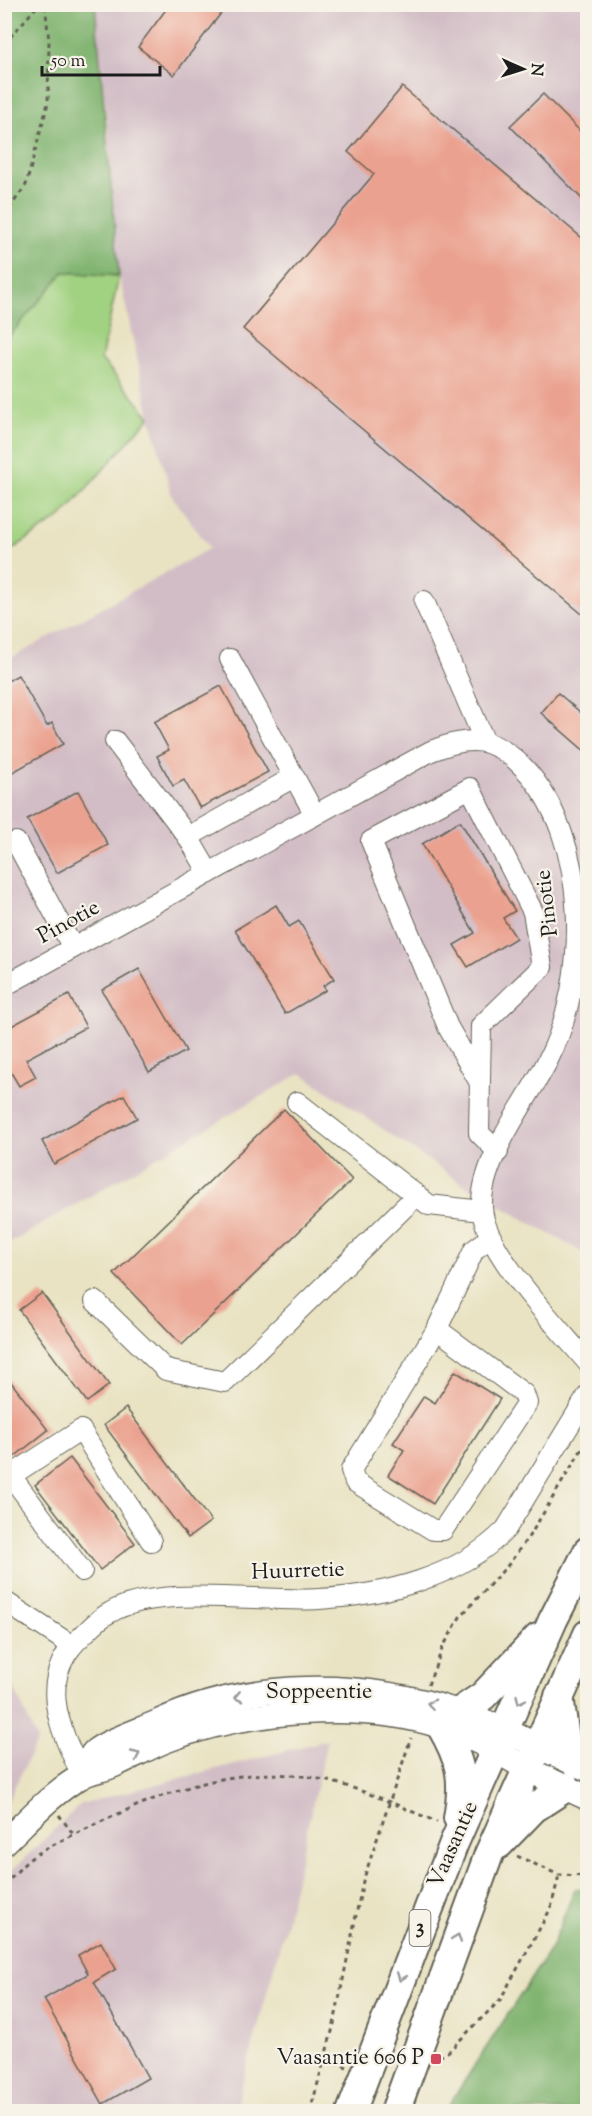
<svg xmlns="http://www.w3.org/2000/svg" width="592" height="2116" viewBox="0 0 592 2116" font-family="'Sorts Mill Goudy',serif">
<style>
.industrial{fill:#d2bdc6}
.green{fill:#a1d281;stroke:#5e774e;stroke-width:1.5}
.forest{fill:#80b46f;stroke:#4e6846;stroke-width:1.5}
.building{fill:#eba18f}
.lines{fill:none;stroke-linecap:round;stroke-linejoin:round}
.minor-casing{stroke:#646256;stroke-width:22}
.major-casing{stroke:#646256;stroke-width:27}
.highway-casing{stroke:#646256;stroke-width:32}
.path{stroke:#646256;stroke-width:3;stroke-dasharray:4.5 4.5;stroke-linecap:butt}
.minor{stroke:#fff;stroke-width:20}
.major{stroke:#fff;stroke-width:24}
.highway{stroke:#fff;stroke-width:28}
.oneway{stroke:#999}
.poi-dot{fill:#d1495b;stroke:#f7f3e8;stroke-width:2}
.labels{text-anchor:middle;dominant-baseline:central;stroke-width:4.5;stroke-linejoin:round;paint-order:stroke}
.shield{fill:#f7f3e8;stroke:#5e5c59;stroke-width:1.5}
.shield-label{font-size:21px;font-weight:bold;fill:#1c1c1c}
.street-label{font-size:22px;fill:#1c1c1c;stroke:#f7f3e8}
.poi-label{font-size:22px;fill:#1c1c1c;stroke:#f7f3e8;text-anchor:end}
</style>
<rect width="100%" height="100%" fill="#f7f3e8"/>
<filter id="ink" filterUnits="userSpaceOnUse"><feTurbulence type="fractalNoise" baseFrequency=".0167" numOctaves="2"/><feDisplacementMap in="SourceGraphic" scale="12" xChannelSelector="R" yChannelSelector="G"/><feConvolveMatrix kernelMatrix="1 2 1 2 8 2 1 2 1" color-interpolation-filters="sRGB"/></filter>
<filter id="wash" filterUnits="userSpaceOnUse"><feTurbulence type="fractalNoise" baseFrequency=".008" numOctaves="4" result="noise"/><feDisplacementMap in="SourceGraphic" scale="24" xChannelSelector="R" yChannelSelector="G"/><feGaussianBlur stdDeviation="1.35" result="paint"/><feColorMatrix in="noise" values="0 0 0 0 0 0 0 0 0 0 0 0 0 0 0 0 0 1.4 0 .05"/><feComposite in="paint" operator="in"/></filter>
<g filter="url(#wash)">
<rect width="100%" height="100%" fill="#e9e3c3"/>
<g class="industrial">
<polygon points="94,5 587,5 587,1255 469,1188 301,1073 5,1246 4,662 210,548 172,496 150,417 119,276 108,128"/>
<polygon points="4,1665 37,1740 5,1807 4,1807"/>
<polygon points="327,1740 287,1919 235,2111 5,2112 5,1877 81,1804"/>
</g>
<polygon class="green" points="64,272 119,276 101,359 150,417 61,517 5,554 5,341"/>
<g class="forest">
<polygon points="5,4 95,5 119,276 64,272 5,341"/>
<polygon points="575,1889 587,1889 587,2111 445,2111 551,1948"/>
</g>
<g id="blocks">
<g class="building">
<polygon points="170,4 228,4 174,75 138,47"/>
<polygon points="402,87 588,243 588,619 243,329 374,174 348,152"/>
<polygon points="543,94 588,139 588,205 510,126"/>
<polygon points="18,675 47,726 52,723 63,744 4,777 4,683"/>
<polygon points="221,686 268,772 200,808 184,780 173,786 157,756 169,750 154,722"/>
<polygon points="558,693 588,719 588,754 541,713"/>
<polygon points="78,791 108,845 57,873 27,819"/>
<polygon points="460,821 515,911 503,918 516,938 468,967 454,945 475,933 422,844"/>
<polygon points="276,905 289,927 299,921 334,979 323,986 326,990 285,1014 235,930"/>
<polygon points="139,969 186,1051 149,1072 102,990"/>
<polygon points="69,995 86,1027 26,1059 36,1077 19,1086 9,1069 4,1071 4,1030"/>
<polygon points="124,1095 137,1118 54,1164 42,1141"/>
<polygon points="284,1109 352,1180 182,1345 114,1274"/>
<polygon points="42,1293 109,1385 87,1402 19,1310"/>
<polygon points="455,1371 500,1399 433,1504 388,1475 404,1450 393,1443 424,1396 435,1403"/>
<polygon points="4,1373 48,1430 14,1457 4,1445"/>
<polygon points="126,1408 211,1521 188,1538 104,1425"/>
<polygon points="70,1458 135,1543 100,1570 35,1485"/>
<polygon points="101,1942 116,1969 94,1982 148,2078 103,2104 44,1999 88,1974 78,1955"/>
</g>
</g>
</g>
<g filter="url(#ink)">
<use href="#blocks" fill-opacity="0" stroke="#646256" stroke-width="1.5"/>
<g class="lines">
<defs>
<g id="minor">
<polyline points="424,601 484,740"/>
<polyline points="230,659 315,815"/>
<polyline points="115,741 188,837"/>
<polyline points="16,842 73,948"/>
<polyline points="209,873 188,837 294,777"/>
<path d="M4 986 431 751C471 735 493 736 524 768 590 839 590 978 548 1060 527 1102 480 1160 482 1207 483 1251 559 1328 588 1363"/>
<polyline points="480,1083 448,1027 371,841 470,788 533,912 542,967 481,1026 479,1133 498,1152"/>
<polyline points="297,1102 429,1205 482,1211"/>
<polyline points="95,1301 166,1370 225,1382 417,1195"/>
<polyline points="437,1329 524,1394 527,1403 443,1530 433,1530 355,1482 351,1470 437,1329 474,1250 491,1237"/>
<polyline points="11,1476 82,1571"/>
<polyline points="4,1480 81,1430 151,1541"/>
<polyline points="4,1601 71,1645"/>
<path d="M82 1776C59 1727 35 1677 83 1635 91 1627 100 1617 111 1612 159 1584 263 1603 319 1599 384 1595 459 1578 506 1529L588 1395"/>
</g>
<g id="major">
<path d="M82 1776C85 1769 89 1757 94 1752 103 1743 143 1729 156 1723 250 1679 361 1680 458 1712 503 1726 544 1751 588 1769"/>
<path d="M4 1843C28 1820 51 1794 80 1777 89 1771 103 1770 114 1765 132 1757 149 1747 167 1740 245 1710 360 1700 441 1726 473 1737 497 1751 526 1768 546 1779 567 1788 588 1798"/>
</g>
<g id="highway">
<polyline points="559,1696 566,1745 588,1764"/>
<polyline points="459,1712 483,1696 538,1638"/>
<path d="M441 1726C461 1760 465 1779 458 1818"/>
<polyline points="499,1844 534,1808 566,1787"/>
<polyline points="351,2112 454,1843 553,1620 588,1551"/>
<polyline points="395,2112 489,1854 588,1634"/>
</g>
</defs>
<use href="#minor" class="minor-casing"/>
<use href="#major" class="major-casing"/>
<use href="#highway" class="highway-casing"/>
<g class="path">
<polyline points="4,44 39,4"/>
<polyline points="4,216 26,185 48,103 49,41 45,4"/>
<polyline points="428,1685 443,1647 460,1617 508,1565 532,1532 588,1439"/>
<polyline points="59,1815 74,1835"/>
<polyline points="517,1856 559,1875 588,1876"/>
<path d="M4 1885C14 1876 23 1863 34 1856 52 1844 74 1835 94 1825 156 1796 221 1769 290 1775 341 1778 391 1803 437 1822"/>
<polyline points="439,2057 449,2051 500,2000 551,1908 559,1875"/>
<polyline points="326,2059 347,2067"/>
<polyline points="310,2112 334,2024 363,1881 411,1738"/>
</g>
<use href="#minor" class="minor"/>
<use href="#major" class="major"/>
<use href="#highway" class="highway"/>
</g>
<defs><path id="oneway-chevron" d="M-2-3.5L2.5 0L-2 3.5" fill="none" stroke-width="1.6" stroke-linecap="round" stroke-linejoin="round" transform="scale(1.5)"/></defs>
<g class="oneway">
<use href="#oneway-chevron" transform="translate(238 1697) rotate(167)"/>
<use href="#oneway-chevron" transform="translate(520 1700) rotate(115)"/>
<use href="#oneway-chevron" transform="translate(431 1704) rotate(-166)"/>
<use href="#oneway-chevron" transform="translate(136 1755) rotate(-25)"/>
<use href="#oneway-chevron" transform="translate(457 1938) rotate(-70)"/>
<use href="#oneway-chevron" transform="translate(401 1977) rotate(110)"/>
</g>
</g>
<rect class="poi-dot" x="430" y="2053" width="12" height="12" rx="3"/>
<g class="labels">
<rect class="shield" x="409.5" y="1910" width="21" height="36" rx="4.5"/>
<g class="shield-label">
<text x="420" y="1928">3</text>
</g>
<g class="street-label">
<text transform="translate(548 903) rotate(-97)">Pinotie</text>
<text transform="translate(69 923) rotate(-29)">Pinotie</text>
<text transform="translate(298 1572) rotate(-2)">Huurretie</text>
<text x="319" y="1693">Soppeentie</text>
<text transform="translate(454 1845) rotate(-66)">Vaasantie</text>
</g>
<g class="poi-label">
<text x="424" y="2059">Vaasantie 606 P</text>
</g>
</g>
<rect width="592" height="2116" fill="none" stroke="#f7f3e8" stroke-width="24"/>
<g transform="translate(523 69) rotate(93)" stroke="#f7f3e8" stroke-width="4.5" paint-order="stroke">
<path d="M0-4.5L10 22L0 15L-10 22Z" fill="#1c1c1c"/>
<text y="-9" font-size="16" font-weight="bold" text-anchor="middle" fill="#1c1c1c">N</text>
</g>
<path d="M42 66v9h118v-9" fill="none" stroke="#1c1c1c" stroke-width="3"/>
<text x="51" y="66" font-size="18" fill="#1c1c1c" stroke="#f7f3e8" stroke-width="4.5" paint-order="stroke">50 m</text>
</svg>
